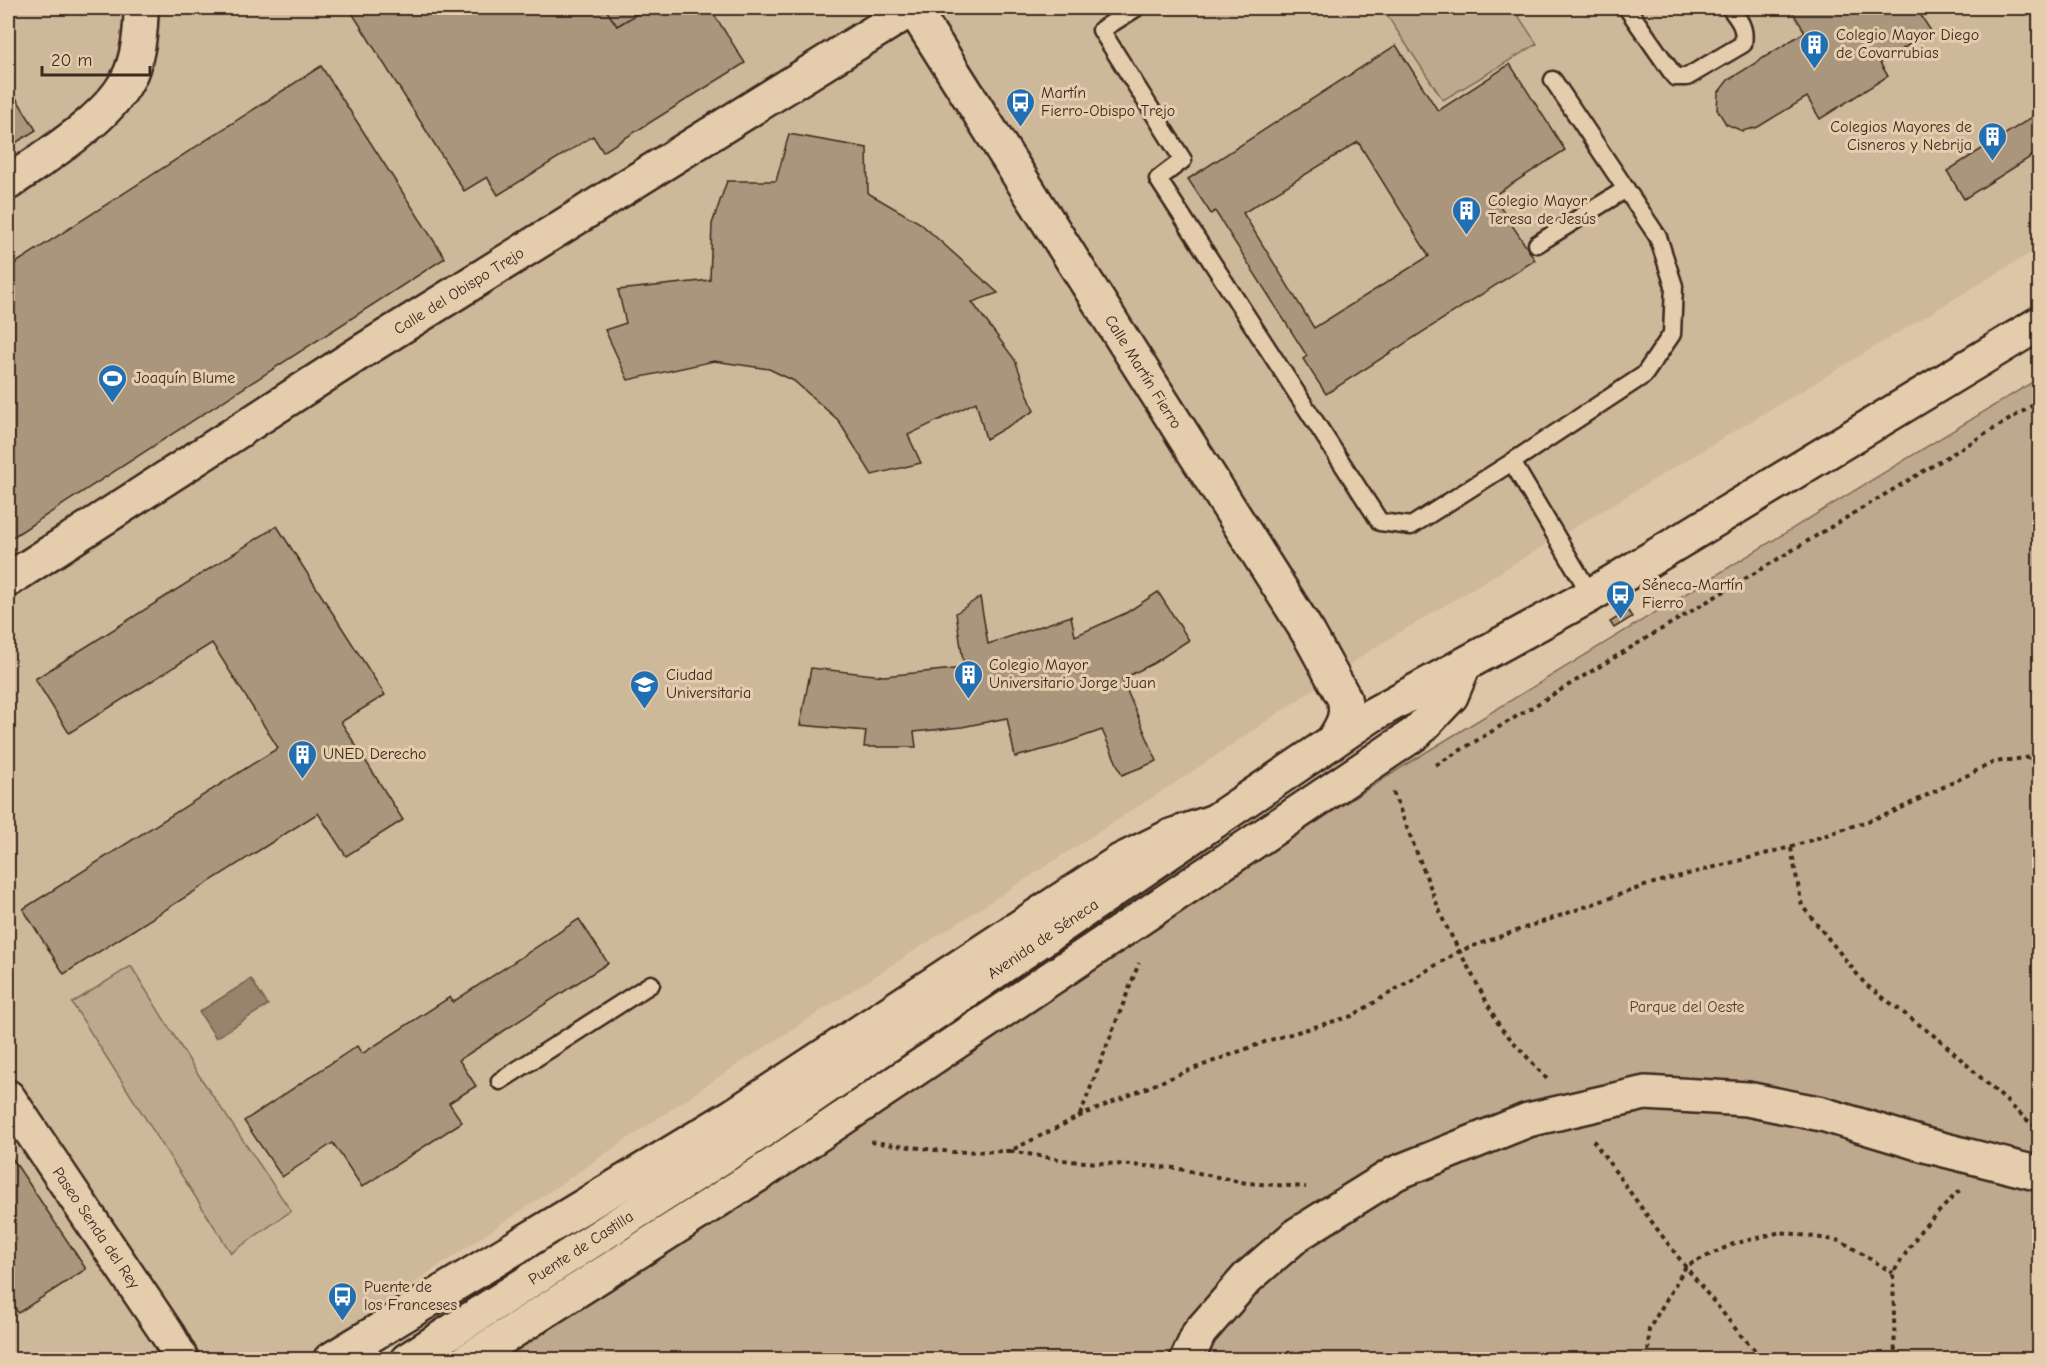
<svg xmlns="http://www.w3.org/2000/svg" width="2047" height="1367" viewBox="0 0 2047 1367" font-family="'Comic Neue',sans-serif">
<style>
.built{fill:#ceb89a}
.green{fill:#bfa98e;stroke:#7d6a56;stroke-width:1.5}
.water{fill:#98836d;stroke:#735f4d;stroke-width:1.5}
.building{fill:#aa967d;stroke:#3b2a1e;stroke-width:1.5;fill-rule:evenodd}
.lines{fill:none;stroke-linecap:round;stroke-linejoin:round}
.lane-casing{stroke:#3b2a1e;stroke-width:21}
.street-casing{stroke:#3b2a1e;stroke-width:38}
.secondary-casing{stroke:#3b2a1e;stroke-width:38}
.highway-casing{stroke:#3b2a1e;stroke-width:38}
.path{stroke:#3b2a1e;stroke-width:4;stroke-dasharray:4.5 4.5;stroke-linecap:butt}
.lane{stroke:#e4ccad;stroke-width:16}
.street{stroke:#e4ccad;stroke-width:33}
.secondary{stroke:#e4ccad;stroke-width:33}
.highway{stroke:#e4ccad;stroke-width:33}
.labels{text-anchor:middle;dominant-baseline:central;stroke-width:6;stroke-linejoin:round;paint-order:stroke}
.poi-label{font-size:16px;fill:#3b2a1e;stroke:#e4ccad;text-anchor:start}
.street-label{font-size:16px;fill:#3b2a1e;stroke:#e4ccad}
.park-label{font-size:16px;fill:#4f3d2f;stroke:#e4ccad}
</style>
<rect width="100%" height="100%" fill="#ddc6a7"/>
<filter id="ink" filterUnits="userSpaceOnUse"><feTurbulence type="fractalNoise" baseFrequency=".0167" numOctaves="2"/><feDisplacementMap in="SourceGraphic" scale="12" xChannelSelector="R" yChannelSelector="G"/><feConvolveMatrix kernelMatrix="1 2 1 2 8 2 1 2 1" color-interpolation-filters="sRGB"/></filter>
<g filter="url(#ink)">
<polygon class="built" points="8,8 2039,8 2039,248 1379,645 1187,775 734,1067 304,1357 296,1360 8,1359"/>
<g class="green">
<polygon points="1382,8 1513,8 1537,44 1443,100"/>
<polygon points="2039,378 2039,1359 479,1360 1410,762"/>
<polygon points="131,966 194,1068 291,1211 231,1253 72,1003"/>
</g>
<polygon class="water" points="251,979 268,1005 216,1038 199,1012"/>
<g class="building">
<polygon points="349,8 605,8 617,26 647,8 710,8 745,63 603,152 593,136 498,195 487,177 464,191"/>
<polygon points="605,8 647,8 617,26"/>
<polygon points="1790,8 1916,8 1931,31 1880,63 1888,76 1820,119 1807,97 1758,127 1742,131 1726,124 1717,109 1718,93 1728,80 1805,32"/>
<path d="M1396 45 1438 111 1510 64 1565 150 1493 196 1535 260 1326 394 1303 359 1307 356 1215 211 1211 214 1188 179ZM1358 142 1429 256 1314 328 1243 213Z"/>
<polygon points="321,66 445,258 8,540 8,268"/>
<polygon points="8,85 36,130 8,148"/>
<polygon points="2040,112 2040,151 1964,199 1947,171"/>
<polygon points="789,134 867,148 868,193 920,223 998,293 972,302 1015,360 1034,411 986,439 976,402 908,435 921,463 872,475 838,420 794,381 769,369 714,361 628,380 605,330 626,323 618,290 710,280 712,224 727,181 776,181"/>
<polygon points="277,526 385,695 341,722 403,820 346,856 318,813 64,974 23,909 278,748 212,643 69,733 35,679"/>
<polygon points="1158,592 1189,640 1154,663 1122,679 1157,761 1122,775 1102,730 1057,746 1015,757 1007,718 962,727 914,732 916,747 864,747 866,731 800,725 811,668 884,676 964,668 956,613 980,597 988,644 1071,616 1075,636 1126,613"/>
<polygon points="1628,611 1632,617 1614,628 1610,622"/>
<polygon points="579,919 608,963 459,1060 476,1086 449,1103 462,1122 362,1187 333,1143 282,1177 244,1121 357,1046 362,1054 450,997 453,1002"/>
<polygon points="8,1152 86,1269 18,1313 8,1296"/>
</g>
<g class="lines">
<defs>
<g id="lane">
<polyline points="1136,8 1101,30 1183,160 1158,179 1380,522 1411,526 1512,462"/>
<path d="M1627 8 1675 77H1687L1743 44C1746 27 1739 20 1730 8"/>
<polyline points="1553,80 1658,237 1674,286 1672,334 1644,375 1512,462 1591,595"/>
<polyline points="1537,244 1626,189"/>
<polyline points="500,1081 651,984"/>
</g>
<g id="street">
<path d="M8 183C47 155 113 117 131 72 139 51 141 29 141 8"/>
<polyline points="1187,1360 1199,1333 1247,1278 1298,1234 1396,1173 1528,1120 1645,1093 1747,1099 1822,1114 1925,1145 2040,1174"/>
</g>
<g id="secondary">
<path d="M913 8 1309 634 1344 698C1349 716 1342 727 1332 742"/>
<polyline points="8,580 361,352 913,8"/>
<polyline points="8,1097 168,1335 182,1360"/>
<polyline points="330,1360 734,1115 1120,861 1171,836 1215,821 1372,715 1591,595 2040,323"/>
<polyline points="468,1360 764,1171 1416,733 1451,696 1464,665"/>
</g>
<polyline id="highway" points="407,1360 755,1136 1215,821"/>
</defs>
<use href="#lane" class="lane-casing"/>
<use href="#street" class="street-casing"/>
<use href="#secondary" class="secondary-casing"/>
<use href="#highway" class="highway-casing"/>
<g class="path">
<polyline points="1436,765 2040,401"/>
<polyline points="1393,792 1444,922 1500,1027 1547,1079"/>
<polyline points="1791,848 1802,906 1865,984 1941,1041 2027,1120 2040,1129"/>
<polyline points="1080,1115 1139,963"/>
<path d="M1593 1140C1632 1195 1671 1250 1714 1302 1731 1322 1746 1345 1767 1360"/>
<polyline points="871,1142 952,1152 1010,1151 1080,1116 1182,1073 1270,1040 1352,1016 1459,951 1650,884 1791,847 1891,813 1994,762 2040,756"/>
<polyline points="1010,1151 1070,1161 1175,1168 1246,1183 1306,1187"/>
<polyline points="1648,1360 1649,1329 1686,1266 1733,1244 1781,1232 1841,1241 1893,1273"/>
<polyline points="1895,1360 1893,1273 1921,1230 1960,1190"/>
</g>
<use href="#lane" class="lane"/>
<use href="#street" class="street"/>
<use href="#secondary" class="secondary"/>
<use href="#highway" class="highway"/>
</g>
</g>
<defs>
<symbol id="building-pin" viewBox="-11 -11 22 30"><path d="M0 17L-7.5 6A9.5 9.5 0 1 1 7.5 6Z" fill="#1f6fb2" stroke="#e4ccad"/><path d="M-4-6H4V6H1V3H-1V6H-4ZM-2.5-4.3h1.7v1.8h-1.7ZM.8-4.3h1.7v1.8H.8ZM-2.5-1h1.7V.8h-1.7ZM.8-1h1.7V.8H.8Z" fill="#fff"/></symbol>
<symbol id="bus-pin" viewBox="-11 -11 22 30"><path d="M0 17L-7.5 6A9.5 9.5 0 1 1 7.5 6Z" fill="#1f6fb2" stroke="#e4ccad"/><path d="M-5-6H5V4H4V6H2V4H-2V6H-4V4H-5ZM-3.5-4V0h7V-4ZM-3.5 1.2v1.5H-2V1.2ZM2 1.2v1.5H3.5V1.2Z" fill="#fff"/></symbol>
<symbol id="stadium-pin" viewBox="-11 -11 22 30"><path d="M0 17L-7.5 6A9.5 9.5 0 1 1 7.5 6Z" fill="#1f6fb2" stroke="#e4ccad"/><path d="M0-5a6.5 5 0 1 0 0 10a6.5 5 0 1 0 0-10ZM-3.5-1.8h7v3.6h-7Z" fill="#fff"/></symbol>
<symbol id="university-pin" viewBox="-11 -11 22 30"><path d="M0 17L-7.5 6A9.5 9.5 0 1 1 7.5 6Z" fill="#1f6fb2" stroke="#e4ccad"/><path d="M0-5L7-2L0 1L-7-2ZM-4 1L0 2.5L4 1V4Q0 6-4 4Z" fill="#fff"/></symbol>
</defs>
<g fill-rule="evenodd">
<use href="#building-pin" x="1798" y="28" width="33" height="45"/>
<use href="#bus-pin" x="1004" y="86" width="33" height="45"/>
<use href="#building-pin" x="1976" y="120" width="33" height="45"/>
<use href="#building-pin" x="1450" y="194" width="33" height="45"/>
<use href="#stadium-pin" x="96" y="362" width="33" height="45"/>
<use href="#bus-pin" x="1604" y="578" width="33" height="45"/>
<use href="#building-pin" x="952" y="658" width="33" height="45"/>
<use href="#university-pin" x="628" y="668" width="33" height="45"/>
<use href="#building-pin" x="286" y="738" width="33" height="45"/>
<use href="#bus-pin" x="326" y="1280" width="33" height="45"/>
</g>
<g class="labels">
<g class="poi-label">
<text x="1836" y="35">Colegio Mayor Diego<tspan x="1836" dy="18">de Covarrubias</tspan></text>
<text x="1041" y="93">Martín<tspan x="1041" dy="18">Fierro-Obispo Trejo</tspan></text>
<text x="1972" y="127" text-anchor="end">Colegios Mayores de<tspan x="1972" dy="18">Cisneros y Nebrija</tspan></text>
<text x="1488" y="201">Colegio Mayor<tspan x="1488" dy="18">Teresa de Jesús</tspan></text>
<text x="134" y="378">Joaquín Blume</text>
<text x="1642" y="585">Séneca-Martín<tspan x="1642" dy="18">Fierro</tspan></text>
<text x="989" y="665">Colegio Mayor<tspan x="989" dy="18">Universitario Jorge Juan</tspan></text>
<text x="666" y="675">Ciudad<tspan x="666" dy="18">Universitaria</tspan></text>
<text x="323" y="754">UNED Derecho</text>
<text x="364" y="1287">Puente de<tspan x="364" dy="18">los Franceses</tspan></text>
</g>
<g class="street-label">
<text transform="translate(459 291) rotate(-32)">Calle del Obispo Trejo</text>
<text transform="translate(1143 372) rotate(58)">Calle Martín Fierro</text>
<text transform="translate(1043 939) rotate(-34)">Avenida de Séneca</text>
<text transform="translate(96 1228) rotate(56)">Paseo Senda del Rey</text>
<text transform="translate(581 1248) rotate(-33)">Puente de Castilla</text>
</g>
<g class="park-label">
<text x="1687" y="1007">Parque del Oeste</text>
</g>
</g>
<rect width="2047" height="1367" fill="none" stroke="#e4ccad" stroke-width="30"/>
<rect x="15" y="15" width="2017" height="1337" fill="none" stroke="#3b2a1e" stroke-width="2" filter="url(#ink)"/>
<path d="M42 66v9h108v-9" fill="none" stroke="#3b2a1e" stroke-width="3"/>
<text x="51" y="66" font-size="18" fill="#3b2a1e" stroke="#e4ccad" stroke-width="4.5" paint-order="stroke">20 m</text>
</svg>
